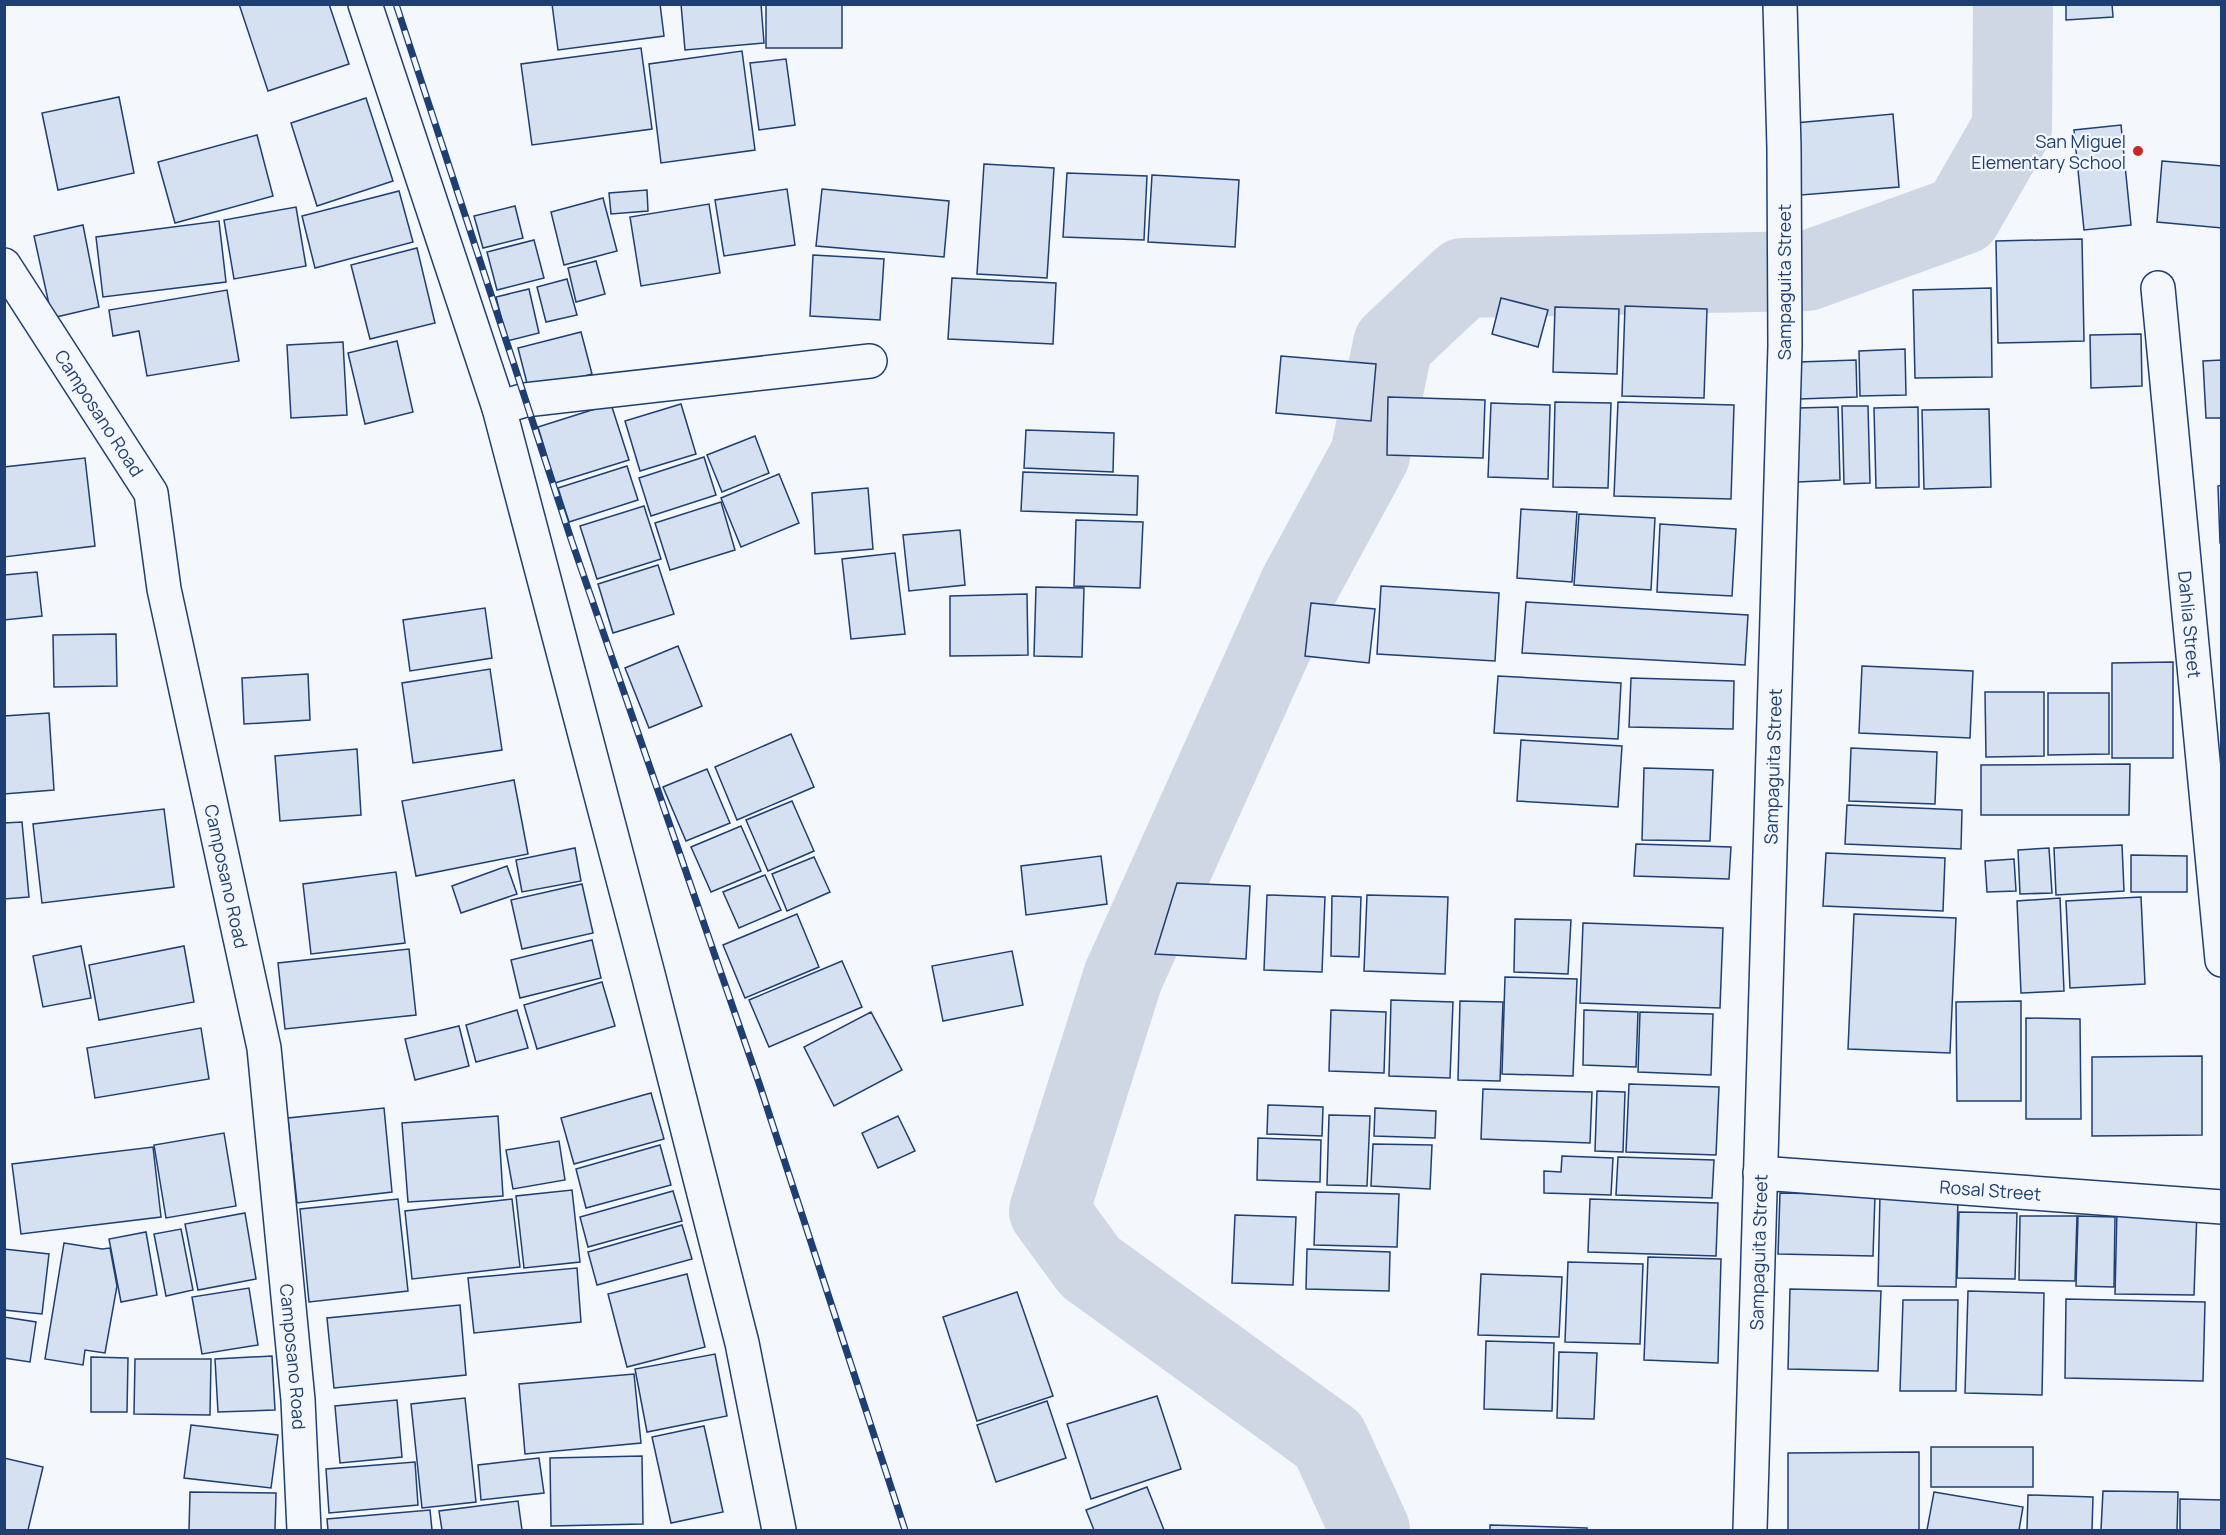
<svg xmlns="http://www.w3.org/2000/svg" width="2226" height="1535" viewBox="0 0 2226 1535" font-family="Manrope,sans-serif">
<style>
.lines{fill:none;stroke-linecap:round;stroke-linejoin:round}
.river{stroke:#cfd7e4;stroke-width:80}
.building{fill:#d5e0f0;stroke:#1d3f73;stroke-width:1.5}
.street-casing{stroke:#1d3f73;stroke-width:36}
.secondary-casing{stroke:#1d3f73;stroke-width:36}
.street{stroke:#f4f7fb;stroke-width:33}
.secondary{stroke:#f4f7fb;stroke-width:33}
.rail-casing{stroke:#1d3f73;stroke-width:7}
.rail{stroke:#f4f7fb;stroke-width:4.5;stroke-dasharray:14;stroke-linecap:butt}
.poi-dot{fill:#c62828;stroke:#f4f7fb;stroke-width:2}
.labels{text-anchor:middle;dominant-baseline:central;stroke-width:4.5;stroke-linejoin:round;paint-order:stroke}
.poi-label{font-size:18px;fill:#1d3f73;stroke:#f4f7fb;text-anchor:end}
.street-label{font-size:18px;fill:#1d3f73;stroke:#f4f7fb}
</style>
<rect width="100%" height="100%" fill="#f4f7fb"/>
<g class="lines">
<polyline class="river" points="1370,1530 1329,1440 1090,1267 1049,1211 1123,977 1300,584 1370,455 1393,344 1463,278 1807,271 1962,215 2012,128 2013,4"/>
</g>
<g class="building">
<polygon points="239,4 329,4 349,64 268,91"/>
<polygon points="552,4 660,4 664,36 558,50"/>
<polygon points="681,4 761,4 764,43 685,50"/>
<rect x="766" y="4" width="76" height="44"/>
<polygon points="2066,4 2112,4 2113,17 2066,20"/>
<polygon points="641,48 652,129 532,145 521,64"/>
<polygon points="742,51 755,150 661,163 649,64"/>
<polygon points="786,59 795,125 759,130 750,63"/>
<polygon points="119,97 134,173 58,190 42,113"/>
<polygon points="366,98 393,181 317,206 291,123"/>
<polygon points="1893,114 1899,187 1801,195 1795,123"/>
<polygon points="2121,125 2131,225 2084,230 2074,130"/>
<polygon points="257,135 273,196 175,223 158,162"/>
<polygon points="2162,161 2222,166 2222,228 2157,222"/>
<polygon points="984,164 1054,168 1047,278 977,274"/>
<polygon points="1067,173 1147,176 1144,240 1063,237"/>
<polygon points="1152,175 1239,180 1235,247 1148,242"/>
<polygon points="787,189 795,245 724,256 715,200"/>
<polygon points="822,189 949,201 944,257 816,246"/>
<polygon points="647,190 648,211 611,214 609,193"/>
<polygon points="399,191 413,242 315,268 302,216"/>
<polygon points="603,198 617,251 564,265 551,212"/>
<polygon points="709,204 720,273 641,286 630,217"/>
<polygon points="515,206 523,238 483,248 474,216"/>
<polygon points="296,207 306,266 234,279 224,220"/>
<polygon points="219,221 226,282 103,297 96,237"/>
<polygon points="83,225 99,307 52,318 34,236"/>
<polygon points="2082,239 2084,341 1998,343 1996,241"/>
<polygon points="534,240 544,278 497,290 487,252"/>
<polygon points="417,248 435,323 370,339 351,265"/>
<polygon points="813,255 884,259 880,320 810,316"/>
<polygon points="596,261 605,294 576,302 568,268"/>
<polygon points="952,278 1056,283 1053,344 948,339"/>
<polygon points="567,279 577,315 546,322 537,287"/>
<polygon points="1991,288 1992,377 1915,378 1913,290"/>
<polygon points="529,289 539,333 507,341 496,297"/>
<polygon points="227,290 239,361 147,376 139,331 113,336 109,310"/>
<polygon points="1501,298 1548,310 1538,347 1492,334"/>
<polygon points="1625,306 1707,309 1704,398 1622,396"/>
<polygon points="1555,307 1619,309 1617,374 1553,372"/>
<polygon points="581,332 592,374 529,391 518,348"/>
<polygon points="2141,334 2142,386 2091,388 2090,335"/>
<polygon points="397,341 413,412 365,424 348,353"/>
<polygon points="343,342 347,415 291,418 287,345"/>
<polygon points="1905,349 1906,395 1860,396 1859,351"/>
<polygon points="1281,356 1376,364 1371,421 1276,413"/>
<polygon points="1856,360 1857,397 1799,399 1799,362"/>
<polygon points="2222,360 2222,418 2206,418 2203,361"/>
<polygon points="1388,397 1485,400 1483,458 1387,455"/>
<polygon points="1555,402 1611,403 1608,488 1553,487"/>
<polygon points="1618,402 1734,405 1731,499 1614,496"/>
<polygon points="1491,403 1550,405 1548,479 1488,477"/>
<polygon points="611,404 629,460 555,483 538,427"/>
<polygon points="681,404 696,454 640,471 625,421"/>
<polygon points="1842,406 1868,406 1870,483 1844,484"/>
<polygon points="1838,407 1840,480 1798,482 1797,408"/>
<polygon points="1918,407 1919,487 1876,488 1874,408"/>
<polygon points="1989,409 1991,487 1924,489 1922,410"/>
<polygon points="1026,430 1114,433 1113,472 1024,468"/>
<polygon points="755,436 769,473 722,492 707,455"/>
<polygon points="704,457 716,495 651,516 639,478"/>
<polygon points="85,458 95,546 4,557 4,467"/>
<polygon points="627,466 638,500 569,522 558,488"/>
<polygon points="1023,472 1138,476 1137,515 1021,511"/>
<polygon points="779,474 799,523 741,547 721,498"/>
<polygon points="2222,485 2222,543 2220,543 2218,486"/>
<polygon points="868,488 873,549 815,554 812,493"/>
<polygon points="721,502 735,550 670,570 655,523"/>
<polygon points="644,506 661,559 597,579 580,526"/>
<polygon points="1521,509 1577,512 1572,582 1517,578"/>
<polygon points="1579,514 1655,518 1651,590 1574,585"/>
<polygon points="1076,520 1143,522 1140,588 1074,586"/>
<polygon points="1660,524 1736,529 1732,596 1657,592"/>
<polygon points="960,530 965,585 909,591 903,535"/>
<polygon points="895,553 905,634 851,639 842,559"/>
<polygon points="658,565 674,614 613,633 598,584"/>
<polygon points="37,572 42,616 4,620 4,575"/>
<polygon points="1381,586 1499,593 1495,661 1377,654"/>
<polygon points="1036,587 1084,588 1082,657 1034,656"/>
<polygon points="1027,594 1028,655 950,656 950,596"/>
<polygon points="1526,602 1748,615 1745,665 1522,653"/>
<polygon points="1311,603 1375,609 1369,663 1305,656"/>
<polygon points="485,608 492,658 410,671 403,620"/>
<polygon points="116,634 117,686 54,687 53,635"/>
<polygon points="678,646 702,706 649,728 625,668"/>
<polygon points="2173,662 2173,758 2112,758 2112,663"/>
<polygon points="1862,666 1973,671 1970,738 1859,733"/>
<polygon points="490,669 502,750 413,763 402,683"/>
<polygon points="308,674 310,720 244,724 242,678"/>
<polygon points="1498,676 1621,683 1618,739 1494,733"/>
<polygon points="1631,678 1734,681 1733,729 1629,727"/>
<polygon points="1985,692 2044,692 2044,756 1986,757"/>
<polygon points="2048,693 2109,693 2109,754 2048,755"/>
<polygon points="49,713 54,790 4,794 4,716"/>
<polygon points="791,734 814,787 737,820 715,767"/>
<polygon points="1521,740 1622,746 1618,807 1517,801"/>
<polygon points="1851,748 1937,752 1935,804 1849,801"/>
<polygon points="357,749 361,815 280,821 275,756"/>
<polygon points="2130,764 2129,815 1981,815 1981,765"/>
<polygon points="1644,768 1713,770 1710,841 1642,840"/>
<polygon points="707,769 730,823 686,841 663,787"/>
<polygon points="514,780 528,854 416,876 402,801"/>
<polygon points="792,801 814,851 768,871 746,820"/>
<polygon points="1847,805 1962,810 1961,849 1845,844"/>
<polygon points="164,809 174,887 42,903 33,824"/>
<polygon points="22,822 29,897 4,899 4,823"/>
<polygon points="741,826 761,871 711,892 691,847"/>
<polygon points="1636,844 1731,847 1729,879 1634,876"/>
<polygon points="2122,845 2124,891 2056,895 2054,848"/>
<polygon points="575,848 581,881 522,892 516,860"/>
<polygon points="2049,848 2052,893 2020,894 2018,850"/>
<polygon points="1826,853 1945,858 1943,911 1823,906"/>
<polygon points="2131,855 2187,856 2187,892 2131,892"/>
<polygon points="1101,856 1107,904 1026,915 1021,866"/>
<polygon points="814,857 830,892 787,911 772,874"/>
<polygon points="2014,859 2016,891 1987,892 1985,861"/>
<polygon points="507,866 517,894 461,913 452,886"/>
<polygon points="396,872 405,943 311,954 303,884"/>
<polygon points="765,875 781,910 739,928 723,892"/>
<polygon points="1177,883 1250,886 1246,959 1155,954"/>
<polygon points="582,884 593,933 522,949 511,900"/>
<polygon points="1267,895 1325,897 1322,972 1264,970"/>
<polygon points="1367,895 1448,897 1445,974 1364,971"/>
<polygon points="1332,896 1361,897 1359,957 1331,956"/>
<polygon points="2141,897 2145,984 2070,988 2066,901"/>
<polygon points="2060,898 2064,991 2021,993 2017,901"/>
<polygon points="797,914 819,967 745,998 723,945"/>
<polygon points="1854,914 1956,918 1950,1053 1848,1049"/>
<polygon points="1515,919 1571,920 1568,974 1514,972"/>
<polygon points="1583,923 1723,928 1720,1008 1580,1003"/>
<polygon points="592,940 601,978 520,998 511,960"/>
<polygon points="81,946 91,998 43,1007 33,956"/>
<polygon points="184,946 194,1002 99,1020 89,965"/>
<polygon points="409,949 416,1015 285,1029 278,963"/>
<polygon points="1012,951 1023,1005 943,1021 932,966"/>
<polygon points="842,961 862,1007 769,1047 749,1000"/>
<polygon points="1505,977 1577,979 1573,1076 1502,1074"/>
<polygon points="602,982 615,1026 537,1049 524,1005"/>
<polygon points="1391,1000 1453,1002 1450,1078 1389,1076"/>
<polygon points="1460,1001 1503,1002 1500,1081 1458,1080"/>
<polygon points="2021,1001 2021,1101 1957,1101 1956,1002"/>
<polygon points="517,1010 528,1048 476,1062 466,1025"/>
<polygon points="1331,1010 1386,1012 1384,1073 1329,1071"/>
<polygon points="1584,1010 1638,1012 1636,1067 1583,1065"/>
<polygon points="871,1012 902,1070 834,1106 804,1047"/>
<polygon points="1640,1012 1713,1014 1711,1075 1638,1072"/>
<polygon points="2026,1018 2080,1019 2081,1119 2026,1119"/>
<polygon points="459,1026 469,1066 415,1080 405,1039"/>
<polygon points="201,1028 209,1079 95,1098 87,1048"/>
<polygon points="2202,1056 2202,1135 2092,1136 2092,1057"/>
<polygon points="1629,1084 1719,1087 1716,1155 1626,1152"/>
<polygon points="1483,1089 1592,1092 1590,1143 1481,1139"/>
<polygon points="1597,1091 1625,1092 1623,1152 1595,1151"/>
<polygon points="651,1093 664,1139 574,1164 561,1118"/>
<polygon points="1268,1105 1323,1107 1322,1136 1267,1134"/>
<polygon points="384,1108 392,1192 297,1203 288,1118"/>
<polygon points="1375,1108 1436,1111 1435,1138 1374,1136"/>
<polygon points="1329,1115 1370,1116 1367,1186 1327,1185"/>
<polygon points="498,1116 503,1196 408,1202 402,1123"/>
<polygon points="898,1116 915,1151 878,1168 862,1133"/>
<polygon points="224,1133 236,1206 166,1218 154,1145"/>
<polygon points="1258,1138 1321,1140 1320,1182 1257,1180"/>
<polygon points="559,1141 565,1180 513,1189 506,1150"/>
<polygon points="1373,1144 1432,1145 1430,1189 1371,1186"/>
<polygon points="660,1145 671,1185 586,1208 576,1169"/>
<polygon points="153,1147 161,1217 21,1234 12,1164"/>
<polygon points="1562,1156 1613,1158 1611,1195 1544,1193 1544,1171 1561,1172"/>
<polygon points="1618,1157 1714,1160 1712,1198 1616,1195"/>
<polygon points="572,1190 580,1262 524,1268 516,1196"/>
<polygon points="673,1191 682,1221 588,1247 580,1217"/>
<polygon points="1316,1192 1399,1194 1397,1247 1314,1245"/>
<polygon points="1780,1193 1875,1195 1873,1256 1778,1254"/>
<polygon points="1880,1194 1958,1196 1956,1287 1878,1286"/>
<polygon points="398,1199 408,1291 309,1302 300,1209"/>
<polygon points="512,1199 520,1267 412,1279 405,1211"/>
<polygon points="1590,1199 1718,1203 1716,1256 1588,1252"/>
<polygon points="2117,1209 2197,1211 2194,1295 2115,1294"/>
<polygon points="1959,1212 2017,1213 2015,1279 1957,1278"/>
<polygon points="245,1213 256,1279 198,1290 185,1224"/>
<polygon points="1235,1215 1296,1217 1293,1285 1232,1283"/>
<polygon points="2020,1216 2077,1216 2075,1281 2019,1280"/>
<polygon points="2078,1216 2115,1217 2114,1287 2076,1286"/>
<polygon points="682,1225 692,1259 597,1285 588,1252"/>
<polygon points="181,1229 193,1290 166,1296 154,1234"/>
<polygon points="146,1232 157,1295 121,1302 109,1239"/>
<polygon points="64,1243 102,1249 110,1248 117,1286 105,1353 85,1350 83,1365 45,1359"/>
<polygon points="4,1249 49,1254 42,1314 4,1310"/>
<polygon points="1307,1249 1390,1252 1389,1291 1306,1289"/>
<polygon points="1648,1257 1721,1259 1718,1363 1644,1360"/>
<polygon points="1568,1262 1643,1264 1640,1344 1565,1342"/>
<polygon points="577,1268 581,1322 474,1333 468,1278"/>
<polygon points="687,1274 705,1347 627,1367 608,1294"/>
<polygon points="1481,1274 1562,1277 1559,1337 1478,1335"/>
<polygon points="249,1288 258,1345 202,1354 192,1297"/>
<polygon points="1790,1289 1881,1291 1878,1371 1788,1369"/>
<polygon points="1968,1291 2044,1293 2042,1395 1965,1393"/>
<polygon points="1017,1292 1053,1396 977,1421 943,1317"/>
<polygon points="2066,1299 2205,1302 2203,1381 2065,1378"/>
<polygon points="1903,1300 1958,1300 1956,1391 1900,1391"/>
<polygon points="460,1305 466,1375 334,1388 327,1318"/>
<polygon points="4,1317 36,1322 30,1362 4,1358"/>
<polygon points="1486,1341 1554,1343 1552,1411 1484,1409"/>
<polygon points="1559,1352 1597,1353 1594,1419 1557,1418"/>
<polygon points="715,1354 727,1416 647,1432 635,1369"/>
<polygon points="272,1356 275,1410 218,1412 215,1359"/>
<polygon points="91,1357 128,1358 127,1412 91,1412"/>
<polygon points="135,1359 211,1359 210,1415 134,1414"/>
<polygon points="634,1374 641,1443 525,1454 519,1384"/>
<polygon points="1157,1396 1181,1469 1091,1499 1067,1424"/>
<polygon points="465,1398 476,1502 422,1508 411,1404"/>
<polygon points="397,1400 402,1457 340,1463 335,1406"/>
<polygon points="1047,1401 1066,1458 996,1482 977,1425"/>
<polygon points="191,1425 278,1435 271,1488 184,1478"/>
<polygon points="704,1426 723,1512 671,1523 652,1437"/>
<rect x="1931" y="1447" width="102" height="40"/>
<polygon points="1919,1452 1919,1530 1788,1530 1788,1453"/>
<polygon points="642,1456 643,1524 551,1526 550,1458"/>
<polygon points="4,1458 43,1467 28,1530 4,1530"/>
<polygon points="539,1458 544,1493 481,1500 478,1465"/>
<polygon points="415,1462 418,1505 329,1513 326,1469"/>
<polygon points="1147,1487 1164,1530 1094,1530 1086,1510"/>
<polygon points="2103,1491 2178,1492 2177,1530 2101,1530"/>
<polygon points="190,1492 276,1493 275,1530 189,1530"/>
<polygon points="1934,1492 2023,1507 2019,1530 1927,1530"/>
<polygon points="2028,1495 2093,1497 2092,1530 2027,1530"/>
<polygon points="2180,1499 2222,1500 2221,1530 2180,1530"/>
<polygon points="518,1501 522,1530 442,1530 439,1511"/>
<polygon points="430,1510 432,1530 328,1530 327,1519"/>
<polygon points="1490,1525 1587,1528 1587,1530 1490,1530"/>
</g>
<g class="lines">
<defs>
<g id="street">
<polyline points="365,4 499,408 648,974 742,1343 779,1530"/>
<path id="s1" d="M4 265 151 493 164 589 264 1048 298 1400 304 1530"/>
<path id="s2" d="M2158 288 2222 960"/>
<polyline points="499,408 525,400 870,361"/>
</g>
<g id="secondary">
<path id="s3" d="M1760 1173 2222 1207"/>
<path id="s4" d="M1750 1530 1785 346 1784 148 1780 4"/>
</g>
</defs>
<use href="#street" class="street-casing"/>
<use href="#secondary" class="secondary-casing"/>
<use href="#street" class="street"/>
<use href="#secondary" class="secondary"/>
<defs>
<polyline id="rail" points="396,4 572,542 759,1083 905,1530"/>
</defs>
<use href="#rail" class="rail-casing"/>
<use href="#rail" class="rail"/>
</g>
<circle class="poi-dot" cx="2138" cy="151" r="6"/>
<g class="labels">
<g class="poi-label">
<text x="2126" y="141">San Miguel<tspan x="2126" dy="21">Elementary School</tspan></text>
</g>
<g class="street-label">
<text transform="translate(1784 282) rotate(-90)">Sampaguita Street</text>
<text stroke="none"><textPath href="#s1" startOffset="176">Camposano Road</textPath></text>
<text stroke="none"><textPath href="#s2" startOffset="338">Dahlia Street</textPath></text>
<text stroke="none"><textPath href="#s4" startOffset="764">Sampaguita Street</textPath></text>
<text stroke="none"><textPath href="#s1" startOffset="662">Camposano Road</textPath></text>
<text stroke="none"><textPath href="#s3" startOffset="231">Rosal Street</textPath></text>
<text stroke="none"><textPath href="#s4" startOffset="278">Sampaguita Street</textPath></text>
<text stroke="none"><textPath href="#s1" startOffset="1148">Camposano Road</textPath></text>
</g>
</g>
<rect width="2226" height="1535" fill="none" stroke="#1d3f73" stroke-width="12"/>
</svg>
